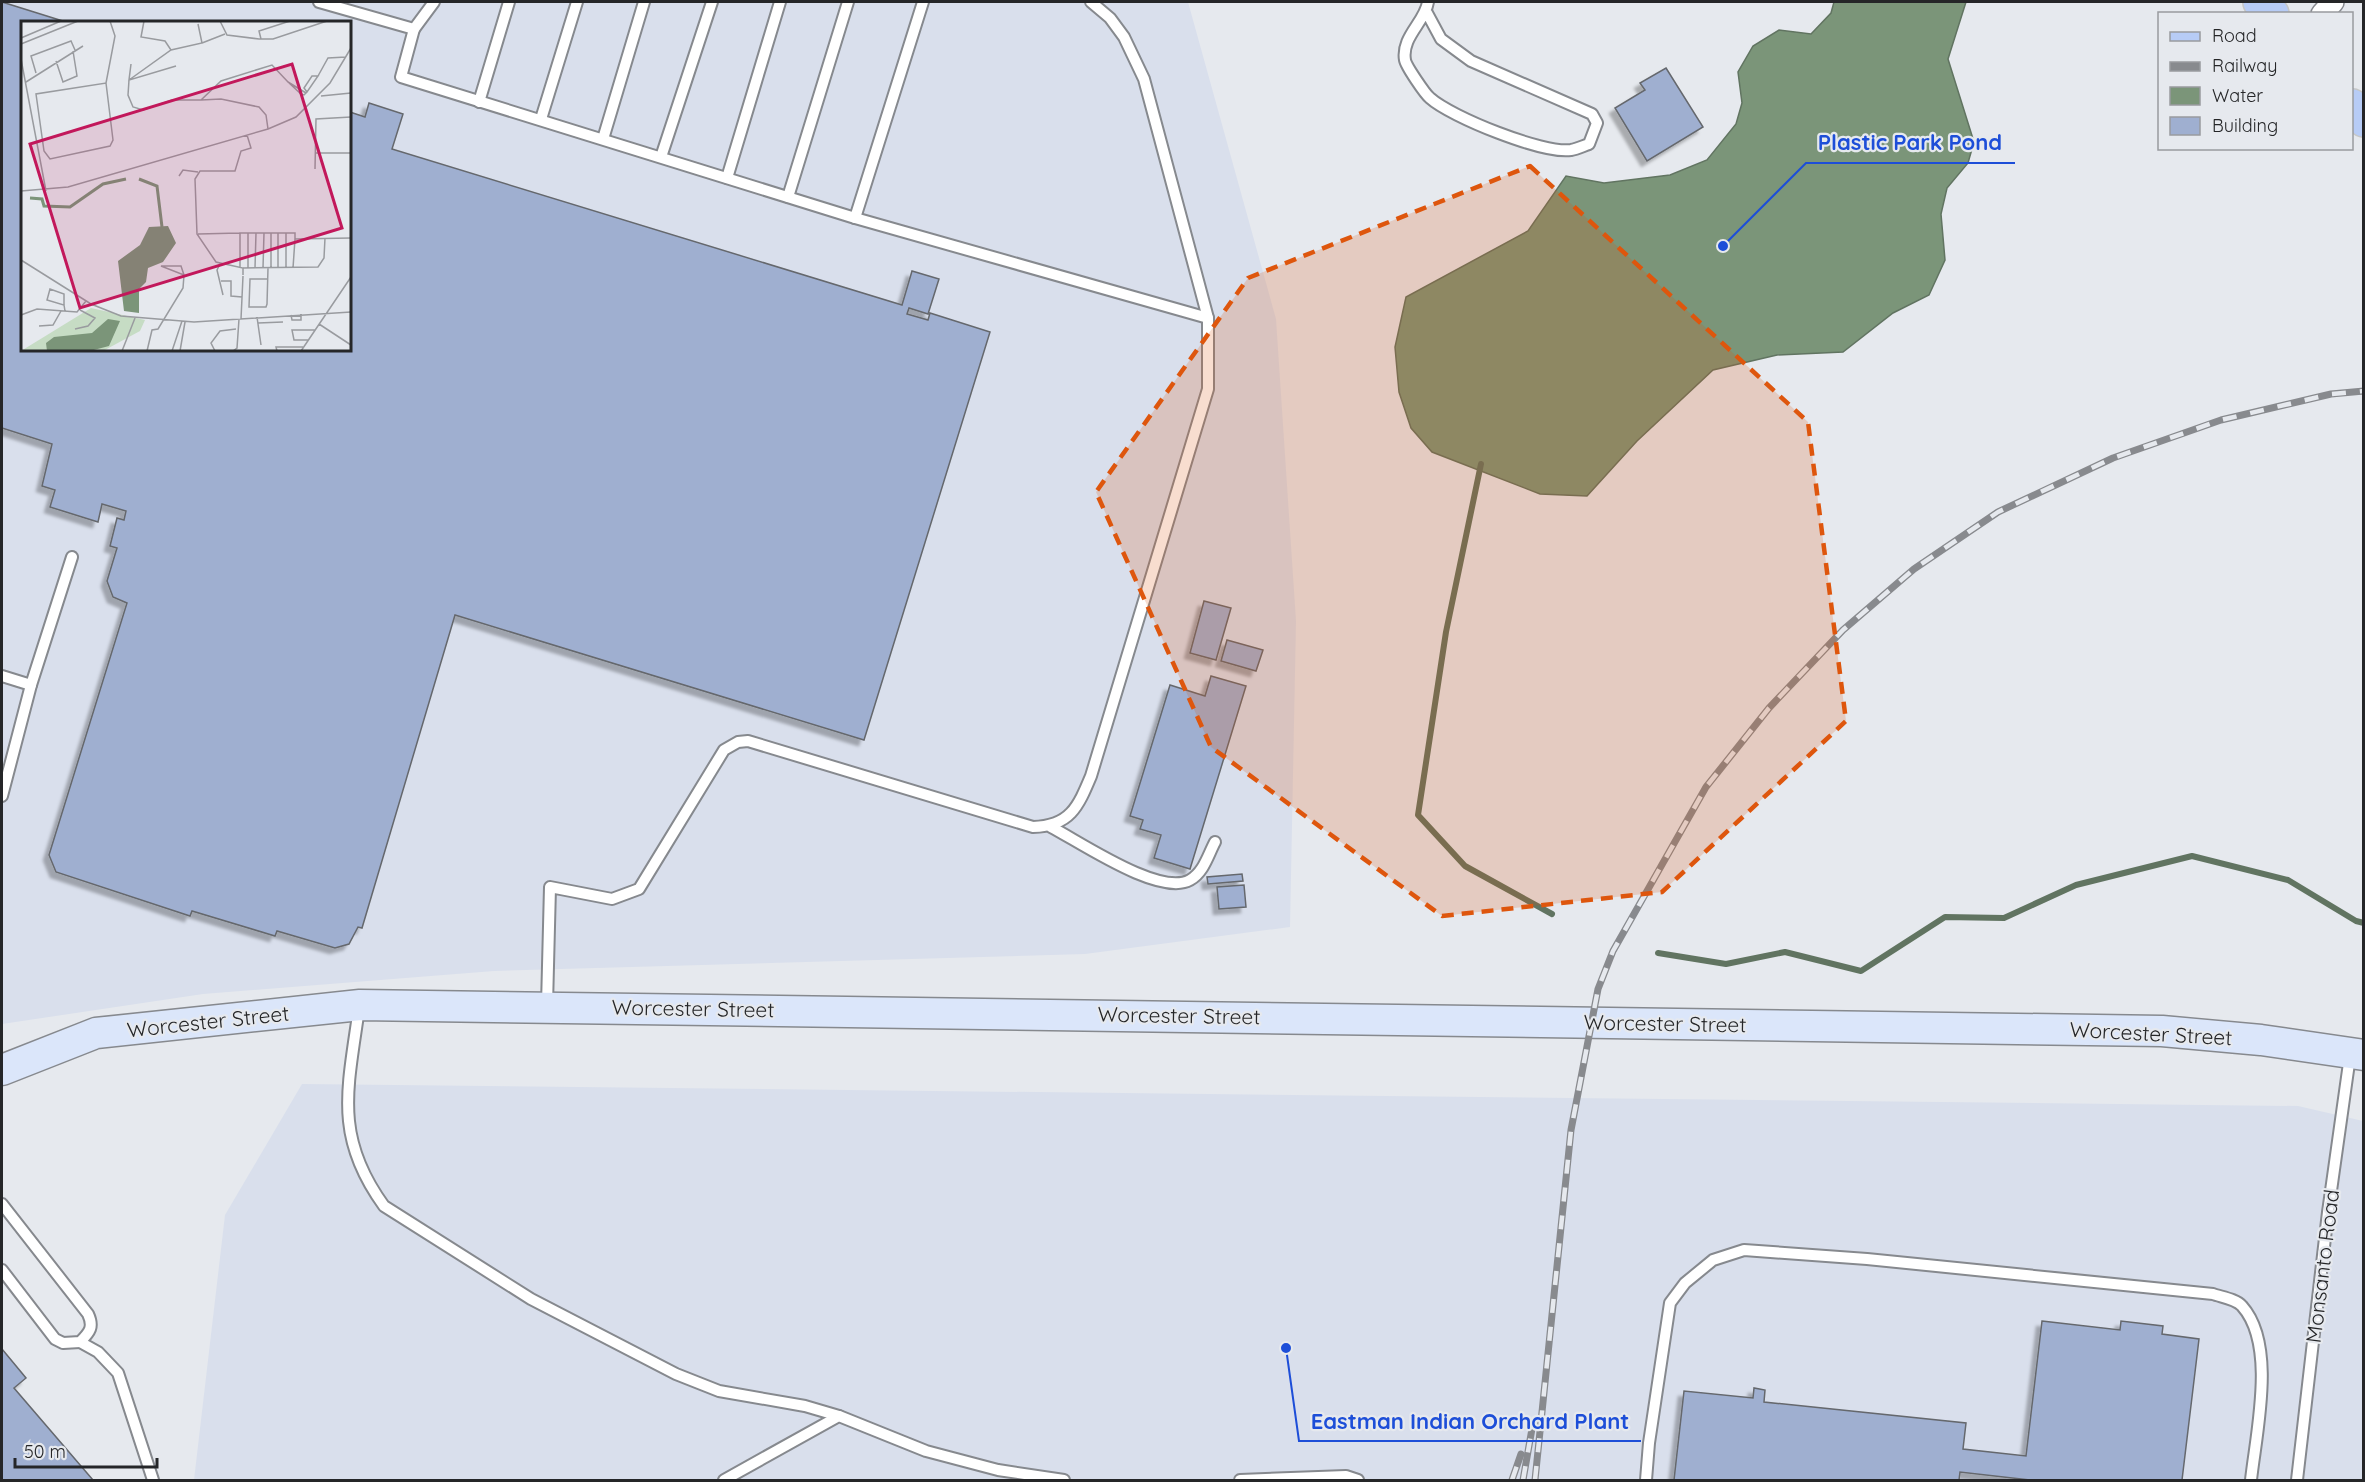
<svg xmlns="http://www.w3.org/2000/svg" width="2365" height="1482" viewBox="0 0 2365 1482" font-family="Quicksand,sans-serif">
<style>
.built{fill:#d9dfec;fill-rule:evenodd}
.water{fill:#7b9579;stroke:#617461;stroke-width:1.5}
.lines{fill:none;stroke-linecap:round;stroke-linejoin:round}
.stream{stroke:#617461;stroke-width:6}
.building{fill:#9fafd0;stroke:#65686d;stroke-width:1.5;filter:url(#shadow)}
.lane-casing{stroke:#86898e;stroke-width:14}
.street-casing{stroke:#86898e;stroke-width:24}
.secondary-casing{stroke:#86898e;stroke-width:33}
.primary-casing{stroke:#c6c7c7;stroke-width:36}
.lane{stroke:#fff;stroke-width:10}
.street{stroke:#fff;stroke-width:21}
.secondary{stroke:#dbe6fa;stroke-width:30}
.primary{stroke:#b7ccf6;stroke-width:33}
.rail-casing{stroke:#888a8e;stroke-width:7}
.rail{stroke:#e6e9ee;stroke-width:4.5;stroke-dasharray:14;stroke-linecap:butt}
.marked{fill:#de560d;fill-opacity:0.2;stroke:#de560d;stroke-width:4.5;stroke-dasharray:12 8;stroke-linejoin:round}
.labels{text-anchor:middle;dominant-baseline:central;stroke-width:4.5;stroke-linejoin:round;paint-order:stroke}
.street-label{font-size:21px;fill:#252628;stroke:#e6e9ee}
.inset-river{fill:none;stroke:#7b9579;stroke-width:3}
.inset-road{fill:none;stroke:#999b9f;stroke-width:1.5}
.view{fill:#c2185b;fill-opacity:0.15;stroke:#c2185b;stroke-width:3}
.inset-edge{fill:none;stroke:#252628;stroke-width:3}
.leader{fill:none;stroke:#1d4ed8;stroke-width:2}
.callout-dot{fill:#1d4ed8;stroke:#e6e9ee;stroke-width:2}
.callout-label{font-size:22px;text-anchor:middle;font-weight:bold;fill:#1d4ed8;stroke:#e6e9ee;stroke-width:4.5;stroke-linejoin:round;paint-order:stroke}
</style>
<defs>
<filter id="shadow"><feDropShadow dx="-5.5" dy="5.5" stdDeviation="1.5" flood-color="#0004"/></filter>
</defs>
<rect width="100%" height="100%" fill="#e6e9ee"/>
<g class="built">
<path d="M2 2H1188L1276 319 1296 621 1290 927 1085 954 494 971 203 994 2 1024ZM22 22H350V350H22Z"/>
<polygon points="302,1084 2298,1106 2363,1121 2363,1480 194,1480 225,1215"/>
</g>
<polygon class="water" points="1834,2 1966,2 1948,59 1974,142 1968,163 1947,188 1941,214 1945,260 1929,295 1893,313 1843,352 1777,355 1713,370 1637,441 1587,496 1540,494 1432,452 1411,428 1399,392 1395,347 1406,297 1528,231 1566,176 1604,183 1670,175 1707,160 1736,124 1742,103 1738,72 1753,46 1779,30 1811,34 1831,13"/>
<g class="lines">
<g class="stream">
<polyline points="1481,464 1446,632 1418,815 1465,866 1552,914"/>
<polyline points="1658,953 1726,964 1785,952 1861,971 1945,917 2004,918 2076,885 2192,856 2288,880 2356,921 2364,923"/>
</g>
</g>
<g class="building">
<polygon points="2,2 66,22 22,22 22,350 350,350 350,112 365,117 369,103 403,114 392,149 902,305 912,271 939,279 928,314 909,308 907,314 928,320 930,313 990,332 864,740 455,615 362,928 358,927 349,944 335,948 277,931 275,936 192,911 190,916 56,872 49,855 127,603 113,597 107,581 117,548 110,546 117,518 124,520 126,511 102,504 98,522 50,507 55,490 42,486 52,444 2,428"/>
<polygon points="1666,68 1703,127 1647,161 1615,108 1645,90 1640,83"/>
<polygon points="1204,601 1231,608 1216,660 1190,653"/>
<polygon points="1227,640 1263,650 1256,671 1221,661"/>
<polygon points="1211,676 1246,686 1190,869 1154,858 1161,835 1140,829 1143,820 1130,816 1170,685 1205,696"/>
<polygon points="1242,874 1243,881 1208,884 1207,877"/>
<polygon points="1244,885 1246,907 1219,909 1217,887"/>
<polygon points="2042,1321 2120,1330 2121,1321 2163,1326 2162,1334 2199,1339 2182,1480 2030,1480 1960,1472 1959,1480 1674,1480 1684,1391 1753,1398 1754,1388 1765,1390 1764,1402 1966,1423 1963,1449 2026,1456"/>
<polygon points="2,1349 26,1378 14,1388 93,1480 2,1480"/>
</g>
<g class="lines">
<defs>
<g id="lane">
<polyline points="319,2 414,29 401,77 855,218 923,2"/>
<path d="M1427 13 1441 39 1471 61 1592 114 1597 123 1589 144C1583 146 1577 149 1571 150 1543 154 1451 117 1430 98 1425 94 1406 66 1405 60 1401 37 1425 22 1428 2"/>
<polyline points="414,29 434,2"/>
<polyline points="479,102 509,2"/>
<polyline points="541,119 577,2"/>
<polyline points="603,139 644,2"/>
<polyline points="661,157 712,2"/>
<polyline points="727,178 780,2"/>
<polyline points="788,197 848,2"/>
<polyline points="855,218 1208,318"/>
<polyline points="2,676 31,685"/>
<polyline points="2,796 31,685 72,557"/>
<path d="M1051 827C1080 842 1160 897 1190 880 1204 872 1208 855 1215 842"/>
<path d="M547 1005 550 887 612 899 639 889 724 750 738 742 748 741 1033 827C1070 826 1078 807 1091 776L1208 389V318L1144 79 1124 37 1110 18 1091 2"/>
<path d="M359 1008C348 1088 333 1136 384 1206L531 1299 676 1374 719 1391 805 1406 839 1416"/>
<path d="M2 1204 88 1314C94 1327 90 1332 80 1342L63 1343 55 1339 2 1270"/>
<polyline points="80,1342 98,1352 118,1373 153,1480"/>
<polyline points="724,1480 839,1416 926,1451 998,1470 1064,1480"/>
<polyline points="1240,1480 1346,1476 1358,1480"/>
<path d="M1646 1480 1649 1443 1670 1303 1685 1283 1713 1260 1744 1250 1867 1259 2213 1294C2221 1297 2236 1299 2242 1306 2277 1345 2256 1433 2251 1480"/>
<polyline points="2297,1480 2328,1212 2350,1056"/>
</g>
<polyline id="street" points="2322,14 2333,2"/>
<polyline id="secondary" points="2,1070 96,1033 360,1005 2162,1031 2261,1040 2364,1055"/>
<g id="primary">
<polyline points="2260,2 2272,14"/>
<polyline points="2352,106 2364,120"/>
</g>
</defs>
<use href="#lane" class="lane-casing"/>
<use href="#street" class="street-casing"/>
<use href="#secondary" class="secondary-casing"/>
<use href="#primary" class="primary-casing"/>
<use href="#lane" class="lane"/>
<use href="#street" class="street"/>
<use href="#secondary" class="secondary"/>
<use href="#primary" class="primary"/>
<defs>
<g id="rail">
<polyline points="1512,1480 1521,1454"/>
<polyline points="1523,1480 1533,1423"/>
<polyline points="1535,1480 1571,1130 1598,989 1613,951 1706,787 1769,708 1843,630 1914,569 1998,512 2113,458 2221,420 2331,394 2364,391"/>
</g>
</defs>
<use href="#rail" class="rail-casing"/>
<use href="#rail" class="rail"/>
</g>
<path class="marked" d="M1530 166 1808 422 1846 721 1662 892 1442 916 1211 747 1096 492 1248 278Z"/>
<g class="labels">
<g class="street-label">
<text transform="translate(693 1008) rotate(1)">Worcester Street</text>
<text transform="translate(1179 1015) rotate(1)">Worcester Street</text>
<text transform="translate(208 1021) rotate(-6)">Worcester Street</text>
<text transform="translate(1665 1023) rotate(1)">Worcester Street</text>
<text transform="translate(2151 1033) rotate(3)">Worcester Street</text>
<text transform="translate(2322 1266) rotate(-83)">Monsanto Road</text>
</g>
</g>
<g transform="translate(21 21)">
<rect width="330" height="330" fill="#e6e9ee"/>
<path d="M70 287 124 299 119 310 82 330H0Z" fill="#c6dcc4"/>
<path d="M147 205 155 222 142 241 127 247 125 261 118 268V292L103 290 97 240 119 224 128 206ZM87 298 99 300 88 325 69 330H26L25 322 33 316 71 312Z" fill="#7b9579"/>
<path class="inset-river" d="M118 158 136 165 141 206M9 177 21 178 23 185 49 186 82 163 105 158"/>
<path class="inset-road" d="M123 0 120 16 144 20 150 29M199 0 206 14 238 18H252L306 0M0 17 40 0M240 18 238 10 269 0M181 22 204 13M0 23 57 0M0 38 25 170M35 40 42 61 56 55 52 30M110 43 108 59 150 29 181 22 177 3M155 45 108 59 107 74 112 86 122 89 151 79H180L200 60 251 44 267 61M15 52 10 35 50 20 54 29M291 55H297L286 71 283 67ZM297 55 307 37 325 36M5 61 62 25M85 62 92 119 89 125 29 138 23 130 15 73ZM85 62 94 15 89 0M285 72 267 61 280 73 283 74 286 71M300 75 330 72M180 79 200 78 238 86 245 94 247 108M295 132H330M294 148 295 98 330 96M158 155 162 149 177 151M0 170 47 166 247 108 275 96 309 62 330 27M250 212V247M257 212V247M265 212V247M177 213 219 212M0 239 70 283 100 295 173 301 330 291M199 243 196 249 202 274M219 246V212H274V218L330 217M222 247 297 246 303 237 304 217M227 247V212M234 247 235 212M242 247 243 212M272 247 274 218M222 254V247L195 241 176 213 174 158 179 150H214L220 130 230 127 226 114M247 258H229L228 286H245L246 283 247 247M200 260H210V275L221 276M43 284V273L29 268 26 279 43 284 44 290M0 294 16 288 56 291 65 280M270 294 271 299H280V293M236 296 240 324M220 298 222 255M237 302 262 301M298 303 330 324M18 305 32 304 40 290M54 308 67 305 74 297 59 289M287 319H273L271 309H294M101 330 114 297M126 330 131 309 137 308 162 267 163 254 140 245H160L163 254M151 330 161 300M159 330 164 301M194 330 190 322 199 310 215 308M212 330 216 327 218 298M256 330 255 326H282M280 330 330 256"/>
<path class="view" d="M271 43 321 207 59 287 9 123Z"/>
<rect width="330" height="330" class="inset-edge"/>
</g>
<path class="leader" d="M1723 246L1806 163H2015M1286 1348L1299 1441H1641"/>
<g class="callout-dot">
<circle cx="1723" cy="246" r="6"/>
<circle cx="1286" cy="1348" r="6"/>
</g>
<g class="callout-label">
<text x="1910" y="150">Plastic Park Pond</text>
<text x="1470" y="1429">Eastman Indian Orchard Plant</text>
</g>
<rect width="2365" height="1482" fill="none" stroke="#252628" stroke-width="6"/>
<rect x="2158" y="12" width="195" height="138" fill="#e6e9ee" stroke="#999b9f" stroke-width="1.5"/>
<rect x="2170" y="32" width="30" height="9" fill="#b7ccf6" stroke="#999b9f" stroke-width="1.5"/>
<text x="2212" y="42" font-size="18" fill="#252628">Road</text>
<rect x="2170" y="62" width="30" height="9" fill="#888a8e" stroke="#999b9f" stroke-width="1.5"/>
<text x="2212" y="72" font-size="18" fill="#252628">Railway</text>
<rect x="2170" y="87" width="30" height="18" fill="#7b9579" stroke="#999b9f" stroke-width="1.5"/>
<text x="2212" y="102" font-size="18" fill="#252628">Water</text>
<rect x="2170" y="117" width="30" height="18" fill="#9fafd0" stroke="#999b9f" stroke-width="1.5"/>
<text x="2212" y="132" font-size="18" fill="#252628">Building</text>
<path d="M15 1458v9h142v-9" fill="none" stroke="#252628" stroke-width="3"/>
<text x="24" y="1458" font-size="18" fill="#252628" stroke="#e6e9ee" stroke-width="4.5" paint-order="stroke">50 m</text>
</svg>
